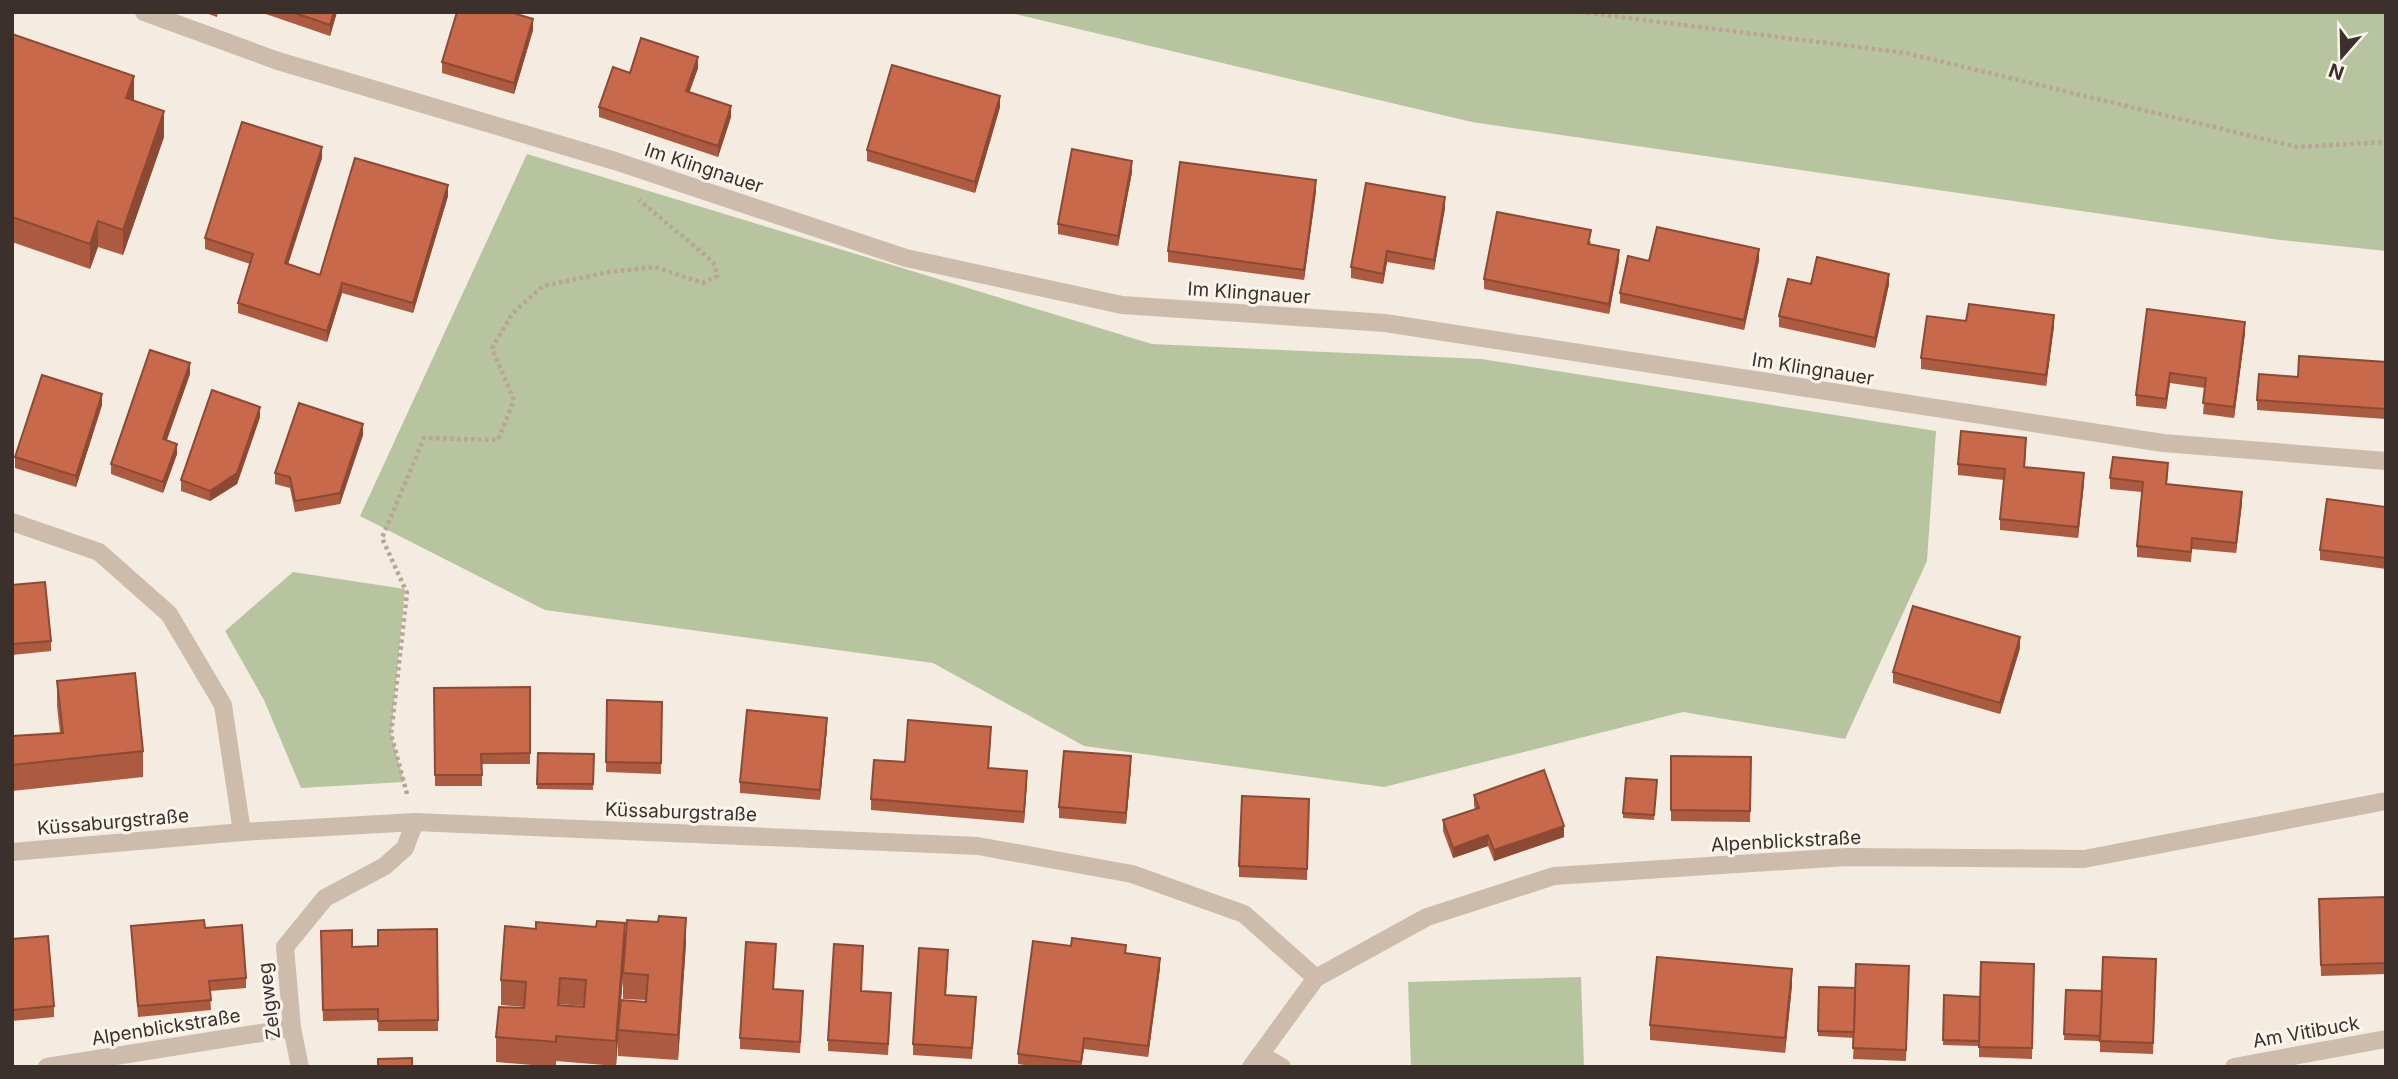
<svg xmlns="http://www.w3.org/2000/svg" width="2398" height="1079" viewBox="0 0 2398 1079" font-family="Inter,sans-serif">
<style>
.green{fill:#b8c4a0}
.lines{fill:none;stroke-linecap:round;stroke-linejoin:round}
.path{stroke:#b9a596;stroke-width:4.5;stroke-dasharray:3.5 3.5;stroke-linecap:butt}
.minor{stroke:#cdbbac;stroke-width:18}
.wall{fill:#ac5a40;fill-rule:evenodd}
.shaded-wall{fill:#8c4a34}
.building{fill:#c8694b;stroke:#8c4a34;stroke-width:2;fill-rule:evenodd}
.labels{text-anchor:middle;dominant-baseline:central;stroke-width:6;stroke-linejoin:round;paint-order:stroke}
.street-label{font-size:19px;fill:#3b302b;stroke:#fbf5ee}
</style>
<rect width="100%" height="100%" fill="#f4ebe1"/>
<g class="green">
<polygon points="1007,12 2386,12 2386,251 2280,240 1472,122"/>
<polygon points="527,154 1152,344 1481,359 1936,431 1927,561 1845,739 1683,712 1384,787 1084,746 933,663 545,610 360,516"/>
<polygon points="293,572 405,589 391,734 404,782 301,788 264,700 225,631"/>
<polygon points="1581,977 1584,1067 1411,1067 1408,982"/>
</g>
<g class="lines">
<g class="path">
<polyline points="1580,12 1906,53 2297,147 2386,142"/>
<polyline points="407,794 391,734 407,593 382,538 424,438 498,440 514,400 492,348 512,314 543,286 609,272 655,267 703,283 717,276 715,265 705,255 639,200"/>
</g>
<g class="minor">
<polyline points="144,12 278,61 615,161 906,258 1122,305 1385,323 2163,443 2386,461"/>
<polyline points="12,522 99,552 169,614 223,705 242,832"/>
<polyline points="12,852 242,832 415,822 978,846 1132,874 1244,914 1316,978"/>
<polyline points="1261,1055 1282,1067"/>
<polyline points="47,1067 292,1028"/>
<polyline points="300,1067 292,1028 285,947 325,898 385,866 405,848 415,822"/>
<polyline points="1251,1067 1316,978 1427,917 1554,876 1847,857 2084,859 2386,801"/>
<polyline points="2234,1067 2386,1039"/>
</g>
</g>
<g class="wall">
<polygon points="203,12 218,12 217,17"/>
<polygon points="260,12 337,12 330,36"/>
<polygon points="533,30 514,94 442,73 442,62"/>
<polygon points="12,34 134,101 164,137 123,255 98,247 90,269 12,242"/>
<polygon points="698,68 689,92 731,117 718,157 599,117 599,107 630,73"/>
<polygon points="1000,107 975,193 867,161 867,150"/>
<polygon points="322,158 288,264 320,275 448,196 413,313 342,293 327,342 238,313 238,303 250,264 205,249 205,238"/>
<polygon points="1132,172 1118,246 1058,234 1058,224"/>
<polygon points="1316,191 1304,280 1168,262 1168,251"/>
<polygon points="1445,208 1434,270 1387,262 1383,284 1351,278 1351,267"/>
<polygon points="1591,241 1590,244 1619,260 1609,314 1484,289 1484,279"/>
<polygon points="1759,260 1744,330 1620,303 1620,293 1649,261"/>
<polygon points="1811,284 1889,284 1875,348 1779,327 1779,316"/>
<polygon points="2147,309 2245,333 2234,418 2203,414 2205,388 2170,383 2166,409 2136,406 2136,395"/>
<polygon points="1966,321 2054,326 2046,386 1921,369 1921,358"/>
<polygon points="2386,362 2386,419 2257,410 2257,400 2298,377"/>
<polygon points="190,374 167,440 177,454 163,493 111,474 111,464"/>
<polygon points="102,405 76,487 15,468 15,457"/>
<polygon points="260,417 237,484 210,501 181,491 181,480"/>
<polygon points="363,435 340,504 295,512 290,488 275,484 275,473"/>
<polygon points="2026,449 2025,467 2084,483 2078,538 2000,530 2000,519 2004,480 1958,475 1958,464"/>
<polygon points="2168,473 2167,484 2242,503 2236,553 2192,549 2191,562 2137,557 2137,546 2142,492 2110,489 2110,478"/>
<polygon points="2386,507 2386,569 2320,560 2320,550"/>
<polygon points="12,585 51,641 51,651 12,655"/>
<polygon points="2020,648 2000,714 1893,683 1893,672"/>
<polygon points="57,681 143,751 143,777 12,791 12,736 60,733 57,706"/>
<polygon points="530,687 530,764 482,764 482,786 435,786 434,688"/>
<polygon points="607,700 662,702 661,774 606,772"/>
<polygon points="827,728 820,800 740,793 740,782"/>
<polygon points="991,737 989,768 1027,781 1024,823 871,810 871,799 905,762"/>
<polygon points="538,753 594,754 593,790 537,789"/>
<polygon points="1671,756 1751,757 1750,822 1671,821"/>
<polygon points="1131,767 1126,824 1059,818 1059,807"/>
<polygon points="1657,786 1654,820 1623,818 1623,813"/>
<polygon points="1474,795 1564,837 1494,861 1488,846 1453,858 1443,831 1443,820 1475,809 1474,805"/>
<polygon points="1309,799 1307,880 1239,877 1239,866"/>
<polygon points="2386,897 2386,974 2321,976 2319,910"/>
<polygon points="131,926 246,978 246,988 210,991 211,1010 138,1017"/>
<polygon points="437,929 438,1031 378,1031 378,1020 323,1021 321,931 352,947 378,946"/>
<polygon points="12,939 54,1006 54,1017 12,1021"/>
<path d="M686 943 678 1060 618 1056V1034L616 1066 556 1061V1067L496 1062V1037L524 1007 501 1005V980L625 947ZM623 977V999L646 1000V1002L621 1000ZM560 1004 584 1006V1007L560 1005Z"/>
<polygon points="1126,953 1160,968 1148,1057 1084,1049 1081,1067 1037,1067 1018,1064 1018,1054"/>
<polygon points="776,954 773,989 803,1002 800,1053 740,1049 740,1038"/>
<polygon points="863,957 861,991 891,1004 888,1055 828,1051 828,1040"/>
<polygon points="2156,959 2153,1054 2100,1052 2100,1041 2064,1040 2066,990 2102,991"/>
<polygon points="948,960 946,995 976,1007 972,1059 913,1055 913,1044"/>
<polygon points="2034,964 2032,1059 1979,1057 1979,1046 1943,1045 1944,995 1980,997"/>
<polygon points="1909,966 1906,1061 1853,1059 1854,1038 1818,1036 1819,987 1855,988"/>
<polygon points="1792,985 1785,1053 1650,1040 1650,1025"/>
</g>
<g class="shaded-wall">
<polygon points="334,12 337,12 330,36 330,25"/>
<polygon points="533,19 533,30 514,94 514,83"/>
<polygon points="698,57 698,68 686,102 686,91"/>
<polygon points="134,76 134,102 126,98"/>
<polygon points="1000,96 1000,107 975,193 975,182"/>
<polygon points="731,106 731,117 718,157 718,146"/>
<polygon points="164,111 164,137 123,255 123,230"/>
<polygon points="322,147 322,158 285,274 285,263"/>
<polygon points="1132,161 1132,172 1118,246 1118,236"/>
<polygon points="1316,180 1316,191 1304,280 1304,270"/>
<polygon points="448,185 448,196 413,313 413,303"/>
<polygon points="1445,197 1445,208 1434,270 1434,260"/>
<polygon points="98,221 98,247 90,269 90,244"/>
<polygon points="1759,249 1759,260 1744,330 1744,320"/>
<polygon points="1619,250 1619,260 1609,314 1609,304"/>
<polygon points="1387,251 1387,262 1383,284 1383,274"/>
<polygon points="1889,274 1889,284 1875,348 1875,338"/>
<polygon points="342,283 342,293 327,342 327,331"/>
<polygon points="2054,315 2054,326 2046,386 2046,375"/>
<polygon points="2245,322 2245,333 2234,418 2234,407"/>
<polygon points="190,363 190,374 163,450 163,439"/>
<polygon points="2170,373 2170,383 2166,409 2166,399"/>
<polygon points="102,394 102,405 76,487 76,476"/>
<polygon points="260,407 260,417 237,484 210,501 210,491"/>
<polygon points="363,424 363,435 340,504 340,493"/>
<polygon points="177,444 177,454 163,493 163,482"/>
<polygon points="2084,473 2084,483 2078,538 2078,527"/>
<polygon points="2242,492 2242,503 2236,553 2236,543"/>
<polygon points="2020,637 2020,648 2000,714 2000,703"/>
<polygon points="827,718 827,728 820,800 820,790"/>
<polygon points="1131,756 1131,767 1126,824 1126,813"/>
<polygon points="1027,771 1027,781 1024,823 1024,812"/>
<polygon points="1564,826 1564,837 1494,861 1494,850"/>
<polygon points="1488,835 1488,846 1453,858 1453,848"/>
<polygon points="686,918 686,943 678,1060 678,1035"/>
<polygon points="625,923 625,949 616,1066 616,1041"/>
<polygon points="1160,958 1160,968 1148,1057 1148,1046"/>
<polygon points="1792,969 1792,985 1785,1053 1785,1038"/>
<polygon points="1084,1038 1084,1049 1081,1067 1081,1062"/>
</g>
<g class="building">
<polygon points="292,12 334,12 330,25"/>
<polygon points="457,12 510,12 533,19 514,83 442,62"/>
<polygon points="12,34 134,76 126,98 164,111 123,230 98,221 90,244 12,217"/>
<polygon points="641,38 698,57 686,91 731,106 718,146 599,107 613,67 630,73"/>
<polygon points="892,65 1000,96 975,182 867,150"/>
<polygon points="242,122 322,147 285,263 320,275 355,158 448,185 413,303 342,283 327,331 238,303 253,254 205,238"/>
<polygon points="1072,149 1132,161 1118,236 1058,224"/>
<polygon points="1180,162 1316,180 1304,270 1168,251"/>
<polygon points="1366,183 1445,197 1434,260 1387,251 1383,274 1351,267"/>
<polygon points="1497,212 1591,230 1588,244 1619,250 1609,304 1484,279"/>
<polygon points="1657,227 1759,249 1744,320 1620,293 1628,256 1649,261"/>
<polygon points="1817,257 1889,274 1875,338 1779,316 1788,279 1811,284"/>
<polygon points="1969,304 2054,315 2046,375 1921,358 1927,316 1966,321"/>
<polygon points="2147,309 2245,322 2234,407 2203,403 2206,378 2170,373 2166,399 2136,395"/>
<polygon points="150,350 190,363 163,439 177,444 163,482 111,464"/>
<polygon points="2299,356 2386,362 2386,409 2257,400 2259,374 2298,377"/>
<polygon points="42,375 102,394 76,476 15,457"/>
<polygon points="212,390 260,407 237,473 210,491 181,480"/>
<polygon points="299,403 363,424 340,493 295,501 290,477 275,473"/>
<polygon points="1961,431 2026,438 2024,467 2084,473 2078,527 2000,519 2005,469 1958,464"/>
<polygon points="2113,457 2168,463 2166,484 2242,492 2236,543 2192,538 2191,552 2137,546 2143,482 2110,478"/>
<polygon points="2327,499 2386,507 2386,558 2320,550"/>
<polygon points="45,582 51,641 12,644 12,585"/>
<polygon points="1913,606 2020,637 2000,703 1893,672"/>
<polygon points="135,673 143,751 12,765 12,736 63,733 57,681"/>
<polygon points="530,687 530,753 481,754 482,775 435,775 434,688"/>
<polygon points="607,700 662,702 661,763 606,762"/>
<polygon points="747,710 827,718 820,790 740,782"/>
<polygon points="908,720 991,727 988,768 1027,771 1024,812 871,799 874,760 905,762"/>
<polygon points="1064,751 1131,756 1126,813 1059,807"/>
<polygon points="538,753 594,754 593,784 537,784"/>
<polygon points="1671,756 1751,757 1750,811 1671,810"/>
<polygon points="1544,770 1564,826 1494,850 1488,835 1453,848 1443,820 1479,808 1474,795"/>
<polygon points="1626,778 1657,780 1654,815 1623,813"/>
<polygon points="1242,796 1309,799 1307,869 1239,866"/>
<polygon points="2386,897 2386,963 2321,965 2319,899"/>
<polygon points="659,916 686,918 678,1035 618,1030 621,1000 646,1002 648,975 623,973 627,920 658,922"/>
<polygon points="204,920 205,928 242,925 246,978 209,981 211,1000 138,1006 131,926"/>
<path d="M597 921 625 923 616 1041 556 1036V1042L496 1037 499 1007 524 1008 526 982 501 980 505 926 536 929V922L596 927ZM560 978 586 980 584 1007 558 1005Z"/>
<polygon points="437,929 438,1020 378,1021 378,1009 323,1010 321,931 352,930 352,947 378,946 378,930"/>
<polygon points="48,936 54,1006 12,1010 12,939"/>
<polygon points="1072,938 1126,945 1125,953 1160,958 1148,1046 1084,1038 1081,1062 1018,1054 1033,941 1071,946"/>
<polygon points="746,942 776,944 773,989 803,991 800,1042 740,1038"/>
<polygon points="834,944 863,946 861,991 891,993 888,1044 828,1040"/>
<polygon points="919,948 948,950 945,995 976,997 972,1048 913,1044"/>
<polygon points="1657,957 1792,969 1785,1038 1650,1025"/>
<polygon points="2103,957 2156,959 2153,1043 2100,1041"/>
<polygon points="1981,962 2034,964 2032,1048 1979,1047"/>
<polygon points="1856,964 1909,966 1906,1050 1853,1048"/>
<polygon points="1819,987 1855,988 1854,1032 1818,1031"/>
<polygon points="2066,990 2102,991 2100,1036 2064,1034"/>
<polygon points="1944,995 1980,997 1979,1041 1943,1040"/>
<polygon points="412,1058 412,1067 378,1067 378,1059"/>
</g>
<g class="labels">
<g class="street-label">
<text transform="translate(704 168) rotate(18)">Im Klingnauer</text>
<text transform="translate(1249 293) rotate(4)">Im Klingnauer</text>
<text transform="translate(1813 369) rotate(9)">Im Klingnauer</text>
<text transform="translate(681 812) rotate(2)">Küssaburgstraße</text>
<text transform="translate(113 822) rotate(-5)">Küssaburgstraße</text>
<text transform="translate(1786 841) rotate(-3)">Alpenblickstraße</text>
<text transform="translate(269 1001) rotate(-97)">Zelgweg</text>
<text transform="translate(166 1027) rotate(-9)">Alpenblickstraße</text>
<text transform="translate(2306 1032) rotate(-10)">Am Vitibuck</text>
</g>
</g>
<rect width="2398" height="1079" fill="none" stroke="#3b302b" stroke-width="28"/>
<g transform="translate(2342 56) rotate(200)" stroke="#fbf5ee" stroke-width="5" paint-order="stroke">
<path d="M0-5L12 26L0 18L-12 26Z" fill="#3b302b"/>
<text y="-10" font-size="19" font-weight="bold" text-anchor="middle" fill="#3b302b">N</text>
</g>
</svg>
